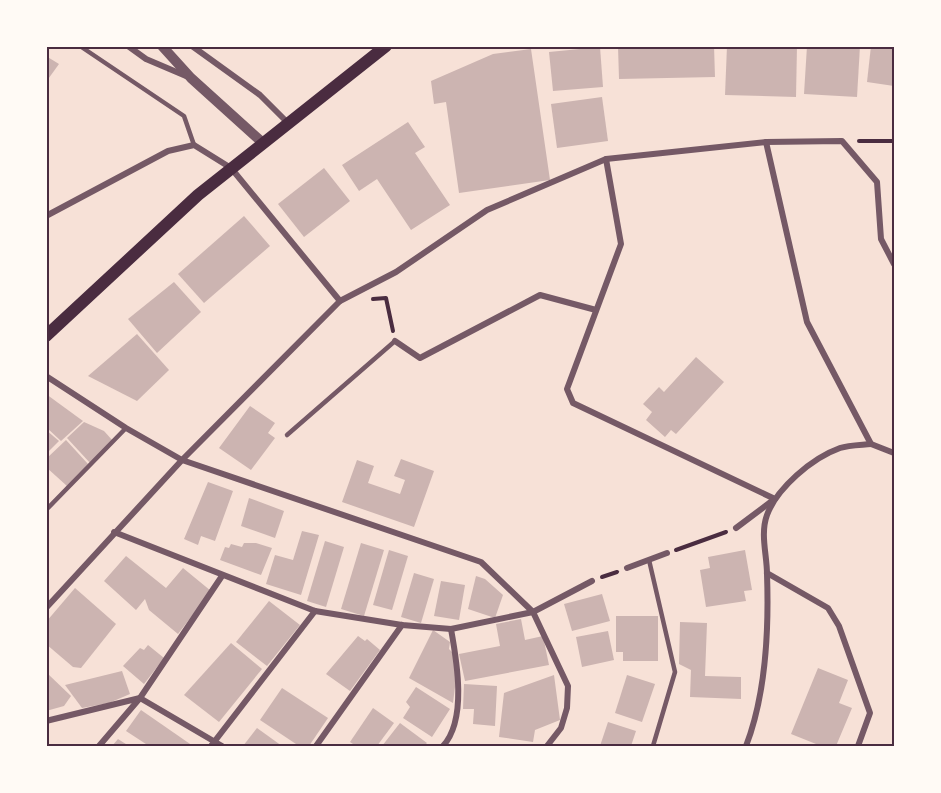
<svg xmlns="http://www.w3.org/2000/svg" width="941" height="793" viewBox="0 0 941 793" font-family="'Nunito Sans',sans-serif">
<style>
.building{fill:#ccb4b1}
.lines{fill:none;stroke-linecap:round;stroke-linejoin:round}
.path{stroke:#4a2c40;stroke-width:4}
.service{stroke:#755966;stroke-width:4.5}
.minor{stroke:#755966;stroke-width:6}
.tertiary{stroke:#755966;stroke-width:10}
.secondary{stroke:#4a2c40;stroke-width:12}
.neatline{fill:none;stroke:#4a2c40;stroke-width:2}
</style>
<rect width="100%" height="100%" fill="#f7e1d7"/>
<g class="building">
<polygon points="618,46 714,46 715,77 619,79"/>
<polygon points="727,46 797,46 796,97 725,95"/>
<polygon points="807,46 860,46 857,97 804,94"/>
<polygon points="871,46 894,46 894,86 867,82"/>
<polygon points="600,47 603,87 553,91 549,52"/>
<polygon points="531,49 550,180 459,193 446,102 434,104 431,81 493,54"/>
<polygon points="46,56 59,64 46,82"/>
<polygon points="602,97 608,141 557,148 551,104"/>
<polygon points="408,122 425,147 415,153 450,205 411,230 377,179 359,191 342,165"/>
<polygon points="324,168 350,201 304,237 278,204"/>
<polygon points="244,216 270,246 204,303 178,274"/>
<polygon points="174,282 201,312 157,353 128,319"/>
<polygon points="137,334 169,370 137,401 88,376"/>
<polygon points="696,357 724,382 676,434 671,430 665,437 646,420 652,412 643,404 659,387 664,392"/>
<polygon points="46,394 83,421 61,441 46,427"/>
<polygon points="250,406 275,423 268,433 275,438 251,470 219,448"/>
<polygon points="84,422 104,431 113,441 91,464 67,438"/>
<polygon points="46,430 59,441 46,454"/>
<polygon points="66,440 88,464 67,486 46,467 46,459"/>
<polygon points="401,459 434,471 414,527 342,502 357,460 374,466 368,483 400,494 405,480 394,476"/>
<polygon points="208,482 233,491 215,541 201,536 198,545 184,539"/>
<polygon points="249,498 284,511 275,538 241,526"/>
<polygon points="302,531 319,535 301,595 266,584 275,555 293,560"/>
<polygon points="325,541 344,547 326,607 307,601"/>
<polygon points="244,543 256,543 272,548 261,575 220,560 225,547 229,548 231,544 242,547"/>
<polygon points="361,543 384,550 364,616 341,609"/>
<polygon points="389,550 408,556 392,610 373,605"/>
<polygon points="745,550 752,590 744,591 746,601 706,607 700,570 710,568 708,557"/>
<polygon points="126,556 166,588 183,568 211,591 178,634 149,610 145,599 136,610 104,581"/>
<polygon points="414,573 434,579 421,623 401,617"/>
<polygon points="476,576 485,579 503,595 495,618 468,609"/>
<polygon points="441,581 465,585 459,620 434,616"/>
<polygon points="75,588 116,624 81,668 73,667 46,644 46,622"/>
<polygon points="602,594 610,621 572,631 564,604"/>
<polygon points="269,601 300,625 267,666 236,642"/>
<polygon points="616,616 658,616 658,661 623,661 623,652 616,652"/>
<polygon points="521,619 525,640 543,636 549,665 465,681 459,654 500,646 496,624"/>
<polygon points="680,622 707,623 705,676 741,677 741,699 690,697 691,670 679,664"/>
<polygon points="433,630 450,642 449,649 454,654 456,679 453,703 409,678"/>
<polygon points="608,631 614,660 582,667 576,637"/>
<polygon points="358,636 365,641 367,639 380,650 350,691 326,674"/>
<polygon points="231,643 262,669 219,722 184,695"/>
<polygon points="148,645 164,658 144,684 123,666 140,648 144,650"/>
<polygon points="818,668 848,680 839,703 852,708 836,746 821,746 791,734"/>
<polygon points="122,671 130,694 109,703 82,708 65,685"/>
<polygon points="48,674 71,696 64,706 46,711"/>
<polygon points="554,675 560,720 535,730 533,742 499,737 504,693"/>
<polygon points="627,675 655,684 642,722 615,713"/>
<polygon points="464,684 497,686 495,726 473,724 474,709 463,709"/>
<polygon points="416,687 450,709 432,737 403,718 410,707 406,702"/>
<polygon points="282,688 328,718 309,746 299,746 260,720"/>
<polygon points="373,708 394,723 377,746 356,746 350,742"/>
<polygon points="141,710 193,746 149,746 126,731"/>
<polygon points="608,722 636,731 631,746 600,746"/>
<polygon points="400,723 427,743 424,746 382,746"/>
<polygon points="257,728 282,746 243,746"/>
<polygon points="118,739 129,746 112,746"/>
</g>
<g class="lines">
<g class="path">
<polyline points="859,141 894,141"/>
<polyline points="373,299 386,298 393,331"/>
<polyline points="676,550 726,532"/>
<polyline points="602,577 617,572"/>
</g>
<g class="service">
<polyline points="80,46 184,116 194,145"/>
<polyline points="287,435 395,341"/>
<polyline points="46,510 126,428"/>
<polyline points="649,560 675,672 653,746"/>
</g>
<g class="minor">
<polyline points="128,46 146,59 186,76"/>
<polyline points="192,46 260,95 288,123"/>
<polyline points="766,142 807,322 871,444 894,453"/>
<polyline points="606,159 621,244 567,389 573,403 775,499"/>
<polyline points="46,216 168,151 194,145 231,168 340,301"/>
<polyline points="395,341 420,358 540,295 596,310"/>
<polyline points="46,376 126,428 182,460 481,562 533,612 568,686 567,708 561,728 547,746"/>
<polyline points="736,528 772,501"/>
<polyline points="114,532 315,611 402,625 451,629 533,612 592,581"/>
<polyline points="627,568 667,553"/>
<polyline points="767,573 828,608 839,626 870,713 858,746"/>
<polyline points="46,608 182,460 340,301 396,272 487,210 606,159 766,142 842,141 877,182 881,239 894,264"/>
<polyline points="46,721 140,698 222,746"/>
<polyline points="99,746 140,698 222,576"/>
<polyline points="211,746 315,611"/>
<polyline points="316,746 402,625"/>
<path d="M443 746C467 720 457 662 451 629"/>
<path d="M746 746C766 694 769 630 767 574 767 555 760 534 767 515 777 488 812 458 840 448 849 445 862 445 871 444"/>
</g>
<polyline class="tertiary" points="162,46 191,78 263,143"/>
<polyline class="secondary" points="46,336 198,195 386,46"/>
</g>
<rect width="941" height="793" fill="none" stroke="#fffaf5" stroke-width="96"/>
<rect x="48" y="48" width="845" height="697" class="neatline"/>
</svg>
